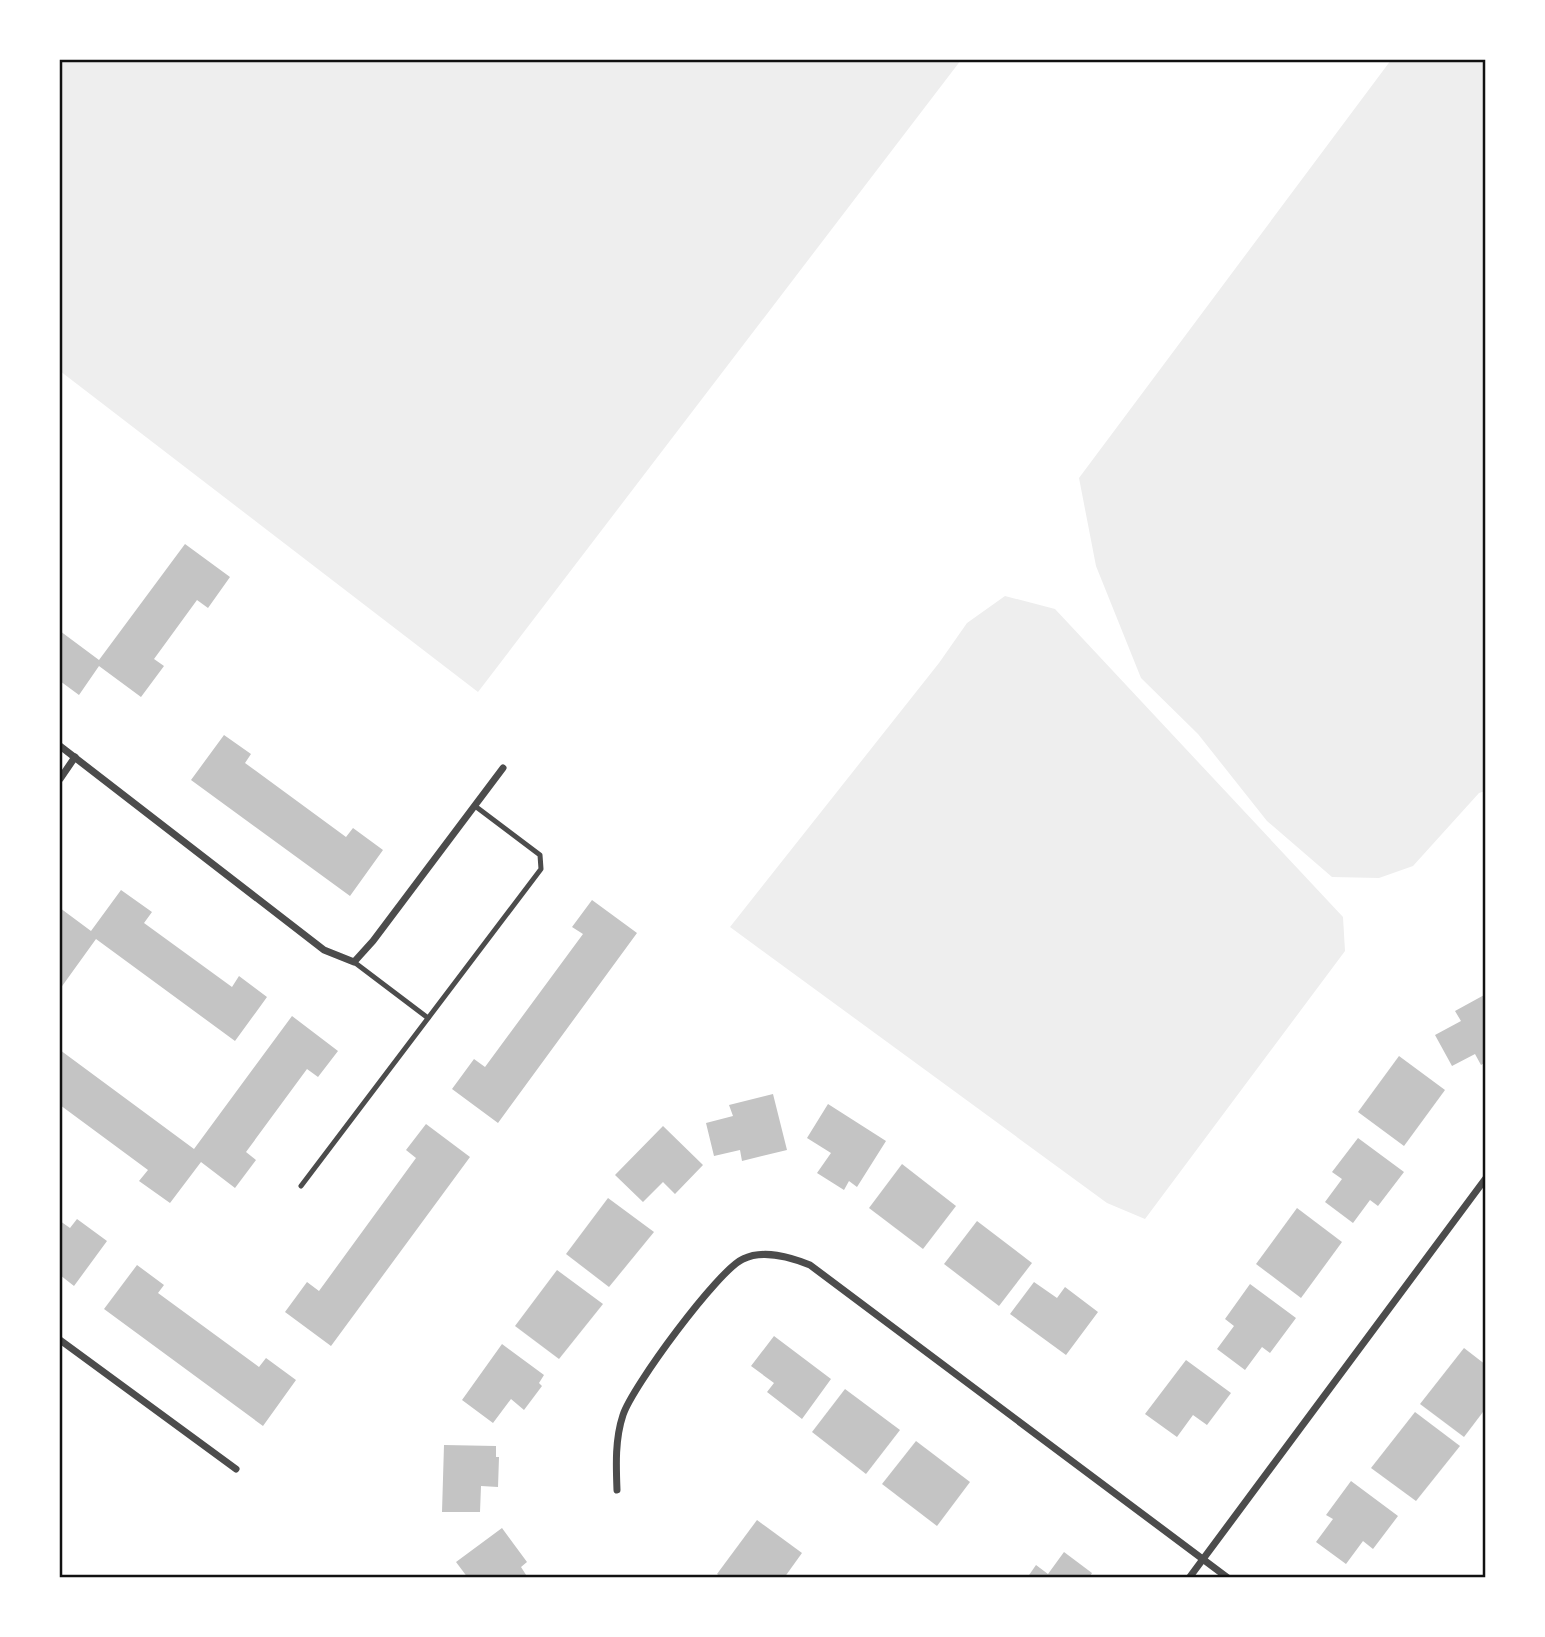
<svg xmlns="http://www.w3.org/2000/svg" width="1545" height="1637" viewBox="0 0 1545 1637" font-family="Montserrat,sans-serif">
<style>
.green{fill:#eee}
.building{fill:#c4c4c4}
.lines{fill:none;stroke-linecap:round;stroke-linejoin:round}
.service{stroke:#4c4c4c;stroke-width:5}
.minor{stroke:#4c4c4c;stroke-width:7}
.neatline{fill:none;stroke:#111;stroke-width:2.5}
</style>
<rect width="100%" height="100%" fill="#fff"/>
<g class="green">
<polygon points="60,60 961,60 478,692 60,371"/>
<polygon points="1391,60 1485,60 1485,791 1479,793 1413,866 1379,878 1332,877 1267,821 1198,734 1141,678 1096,566 1079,478"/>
<polygon points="1005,596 1055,609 1343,917 1345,951 1145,1219 1107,1203 730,927 939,663 967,623"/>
</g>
<g class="building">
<polygon points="185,544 230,577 208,608 197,600 154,659 164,666 141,697 99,666 79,695 60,681 60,631 99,660"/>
<polygon points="224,735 251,754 245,763 346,837 353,828 383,850 350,896 191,780"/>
<polygon points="121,890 152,912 144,923 232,987 239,976 267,997 235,1041 96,939 60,989 60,908 91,931"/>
<polygon points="592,900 637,933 498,1123 452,1089 474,1059 485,1067 583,934 572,927"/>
<polygon points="1486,994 1486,1062 1481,1065 1475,1054 1452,1066 1435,1035 1461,1021 1455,1011"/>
<polygon points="292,1016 338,1051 318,1077 307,1069 246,1152 256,1160 235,1188 201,1162 170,1203 139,1181 148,1170 60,1105 60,1050 194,1149"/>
<polygon points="1399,1056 1445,1090 1404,1146 1358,1112"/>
<polygon points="773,1094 787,1150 742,1161 740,1150 714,1156 706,1123 733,1116 729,1105"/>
<polygon points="828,1104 886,1141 857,1187 849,1181 844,1190 817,1173 831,1153 807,1138"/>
<polygon points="426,1124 470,1157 331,1346 285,1312 307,1282 319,1291 416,1158 406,1150"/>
<polygon points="663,1126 703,1165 675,1194 663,1182 643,1202 615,1175"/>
<polygon points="1358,1138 1404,1172 1378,1206 1370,1200 1353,1223 1325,1202 1342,1179 1332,1172"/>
<polygon points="902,1164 956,1206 923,1249 869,1208"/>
<polygon points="608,1198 654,1232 609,1287 566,1254"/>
<polygon points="1297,1208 1342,1242 1301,1298 1256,1264"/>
<polygon points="77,1219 107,1241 74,1286 60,1275 60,1221 70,1228"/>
<polygon points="977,1221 1032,1263 999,1306 944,1264"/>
<polygon points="137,1265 164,1285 158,1293 259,1367 266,1358 296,1380 263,1426 104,1309"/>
<polygon points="557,1270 603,1304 559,1359 515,1326"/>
<polygon points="1034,1282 1057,1298 1065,1287 1098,1312 1066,1355 1010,1314"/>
<polygon points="1250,1284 1296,1318 1270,1353 1262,1347 1245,1370 1217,1349 1234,1326 1225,1319"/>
<polygon points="774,1336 831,1379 802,1419 767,1392 774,1383 751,1366"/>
<polygon points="502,1344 544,1375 539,1383 542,1386 524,1410 511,1399 493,1423 462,1400"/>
<polygon points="1464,1348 1486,1365 1486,1408 1464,1437 1420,1404"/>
<polygon points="1186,1360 1231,1393 1207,1425 1193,1415 1177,1437 1145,1414"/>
<polygon points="845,1389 900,1430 866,1474 812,1432"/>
<polygon points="1415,1412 1460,1446 1416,1501 1371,1468"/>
<polygon points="916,1441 970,1482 937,1526 882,1484"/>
<polygon points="444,1445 496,1446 496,1457 499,1457 498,1487 481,1486 480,1512 442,1512"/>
<polygon points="1351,1481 1398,1516 1373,1549 1363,1541 1346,1564 1316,1542 1333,1519 1326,1515"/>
<polygon points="757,1520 802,1553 784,1578 722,1578 717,1574"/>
<polygon points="502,1528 527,1562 521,1567 528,1578 468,1578 456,1562"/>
<polygon points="1064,1552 1092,1573 1089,1578 1027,1578 1036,1565 1048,1574"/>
</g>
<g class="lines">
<g class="service">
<polyline points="354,962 428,1018"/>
<polyline points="301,1186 541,869 540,855 475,806"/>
</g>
<g class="minor">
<polyline points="60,746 324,950 354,962 373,941 503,768"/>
<polyline points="60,779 75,757"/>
<polyline points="60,1340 236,1469"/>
<path d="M617 1490C616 1465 615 1439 623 1415 632 1387 718 1270 743 1259 764 1249 790 1257 810 1265L1228 1578"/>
<polyline points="1189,1578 1486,1178"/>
</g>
</g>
<rect width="1545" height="1637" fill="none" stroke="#ffffff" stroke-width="122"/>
<rect x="61" y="61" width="1423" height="1515" class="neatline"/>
</svg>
